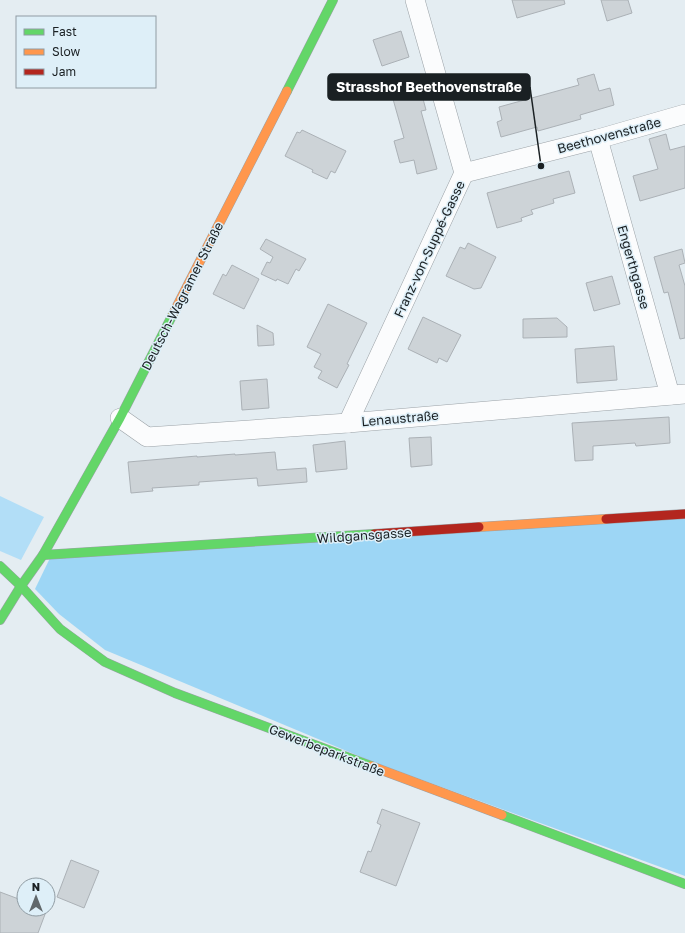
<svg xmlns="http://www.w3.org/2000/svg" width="685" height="933" viewBox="0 0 685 933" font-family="'Golos Text',sans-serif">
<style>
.green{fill:#b2def7}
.forest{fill:#9dd6f5}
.building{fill:#cdd3d7;stroke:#abb1b6}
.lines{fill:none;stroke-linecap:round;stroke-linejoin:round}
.street-casing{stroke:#9ba2a7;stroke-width:20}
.fast-casing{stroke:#9ba2a7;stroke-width:10}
.slow-casing{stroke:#9ba2a7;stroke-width:10}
.jam-casing{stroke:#9ba2a7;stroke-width:10}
.street{stroke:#fbfcfd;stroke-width:19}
.fast{stroke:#63d668;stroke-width:9}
.slow{stroke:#ff974d;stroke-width:9}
.jam{stroke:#b3261e;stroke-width:9}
.labels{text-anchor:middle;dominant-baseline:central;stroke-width:3;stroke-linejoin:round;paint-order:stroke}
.street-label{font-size:13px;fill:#1a2023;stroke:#deeff8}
.leader{fill:none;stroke:#1a2023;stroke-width:1.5}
.callout-dot{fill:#1a2023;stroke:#deeff8;stroke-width:1.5}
.callout{fill:#1a2023;stroke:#1a2023;stroke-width:1.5}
.callout-label{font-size:14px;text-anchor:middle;font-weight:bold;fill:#fff}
</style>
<rect width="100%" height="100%" fill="#e4edf2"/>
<polygon class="green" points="0,496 44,517 21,560 0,551"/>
<polygon class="forest" points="685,513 685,876 373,762 105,650 59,614 35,589 50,558"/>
<g class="building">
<polygon points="512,0 564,0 565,4 517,18"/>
<polygon points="601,0 628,0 632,13 607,21"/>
<polygon points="401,31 409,57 382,66 373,40"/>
<polygon points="594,74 599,91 610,88 614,105 580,115 581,119 538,131 537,127 501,137 497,122 502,120 499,107 579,85 577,79"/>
<polygon points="419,84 426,110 421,111 437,169 417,174 414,160 400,163 394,141 404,138 391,92"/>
<polygon points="302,130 346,151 335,173 331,171 327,179 312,172 313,170 285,156 297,132 300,133"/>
<polygon points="666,134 670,150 685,146 685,188 640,201 633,176 658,169 649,139"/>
<polygon points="569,171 575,193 553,199 554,203 531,210 533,214 521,218 522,221 497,228 487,193"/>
<polygon points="266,239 306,259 299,271 296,269 288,284 277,279 276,281 261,274 267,262 270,263 273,257 260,249"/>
<polygon points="468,243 496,257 481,288 474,289 446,276 460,247 465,249"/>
<polygon points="682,249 685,263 679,265 685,286 685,338 680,339 668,292 664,293 654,257"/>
<polygon points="232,265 259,279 244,309 213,294 223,274 226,276"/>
<polygon points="612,276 620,304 594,311 586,283"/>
<polygon points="328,304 367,323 347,364 349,365 337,388 318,378 322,371 314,367 321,354 307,347"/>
<polygon points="423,317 461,335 447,362 439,358 437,363 408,349"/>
<polygon points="557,318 567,327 567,337 523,338 523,319"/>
<polygon points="257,325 273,333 274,345 258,346"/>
<polygon points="614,346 617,380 577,383 575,349"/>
<polygon points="267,379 269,408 242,410 240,381"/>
<polygon points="669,417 670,443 636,446 635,443 593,446 593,460 575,461 572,423"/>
<polygon points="431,437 432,465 411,467 409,438"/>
<polygon points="345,441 347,469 316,472 313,445"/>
<polygon points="275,452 277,470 306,468 307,482 258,486 257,478 199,482 199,485 152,488 153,491 131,493 128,462 197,456 197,457 235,454 235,455"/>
<polygon points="382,809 420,823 396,886 360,872 368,851 371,852 381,825 377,823"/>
<polygon points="71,860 99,871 84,908 57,897"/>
<polygon points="0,892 24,901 24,909 47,909 38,933 0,933"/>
</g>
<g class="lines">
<defs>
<g id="street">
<polyline points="598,139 670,395"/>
<polyline points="464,173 598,139 685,114"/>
<polyline points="120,418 147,437 348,423 685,394"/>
<polyline points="348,423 464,173 415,0"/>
</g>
<g id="fast">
<polyline points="287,91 333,0"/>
<polyline points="43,555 374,534"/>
<polyline points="0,566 21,586 60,629 105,662 175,693 371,766"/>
<polyline points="0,620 21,586 43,555 120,418 173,314"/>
<polyline points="502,815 685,884"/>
</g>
<g id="slow">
<polyline points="173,314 287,91"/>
<polyline points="479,527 606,519"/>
<polyline points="371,766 502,815"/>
</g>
<g id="jam">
<polyline points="606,519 685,514"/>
<polyline points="374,534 479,527"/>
</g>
</defs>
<use href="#street" class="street-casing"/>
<use href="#fast" class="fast-casing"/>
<use href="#slow" class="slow-casing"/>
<use href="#jam" class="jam-casing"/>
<use href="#street" class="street"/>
<use href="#fast" class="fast"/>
<use href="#slow" class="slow"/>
<use href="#jam" class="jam"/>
</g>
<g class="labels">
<g class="street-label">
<text transform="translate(609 135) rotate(-15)">Beethovenstraße</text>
<text transform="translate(429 249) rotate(-65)">Franz-von-Suppé-Gasse</text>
<text transform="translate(634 267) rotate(74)">Engerthgasse</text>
<text transform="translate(182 296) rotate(-63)">Deutsch-Wagramer Straße</text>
<text transform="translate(400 418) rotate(-5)">Lenaustraße</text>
<text transform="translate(364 535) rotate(-4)">Wildgansgasse</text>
<text transform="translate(327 750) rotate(21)">Gewerbeparkstraße</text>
</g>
</g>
<path class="leader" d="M541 166L530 87"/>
<circle class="callout-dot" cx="541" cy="166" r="4"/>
<rect class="callout" x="328" y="74" width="202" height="26" rx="4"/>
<g class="callout-label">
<text x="429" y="92">Strasshof Beethovenstraße</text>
</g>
<rect x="16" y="16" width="140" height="72" fill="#deeff8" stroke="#909ca3"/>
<rect x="24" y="29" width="20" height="6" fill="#63d668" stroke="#909ca3"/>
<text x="52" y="36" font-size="12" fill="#1a2023">Fast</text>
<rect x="24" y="49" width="20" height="6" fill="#ff974d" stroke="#909ca3"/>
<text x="52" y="56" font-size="12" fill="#1a2023">Slow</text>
<rect x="24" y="69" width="20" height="6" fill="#b3261e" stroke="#909ca3"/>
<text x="52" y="76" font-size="12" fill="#1a2023">Jam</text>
<g transform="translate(36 897)"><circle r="19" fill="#deeff8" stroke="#909ca3"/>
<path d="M0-3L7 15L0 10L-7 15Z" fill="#61686b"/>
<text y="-6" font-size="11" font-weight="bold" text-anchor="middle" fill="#1a2023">N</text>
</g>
</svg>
